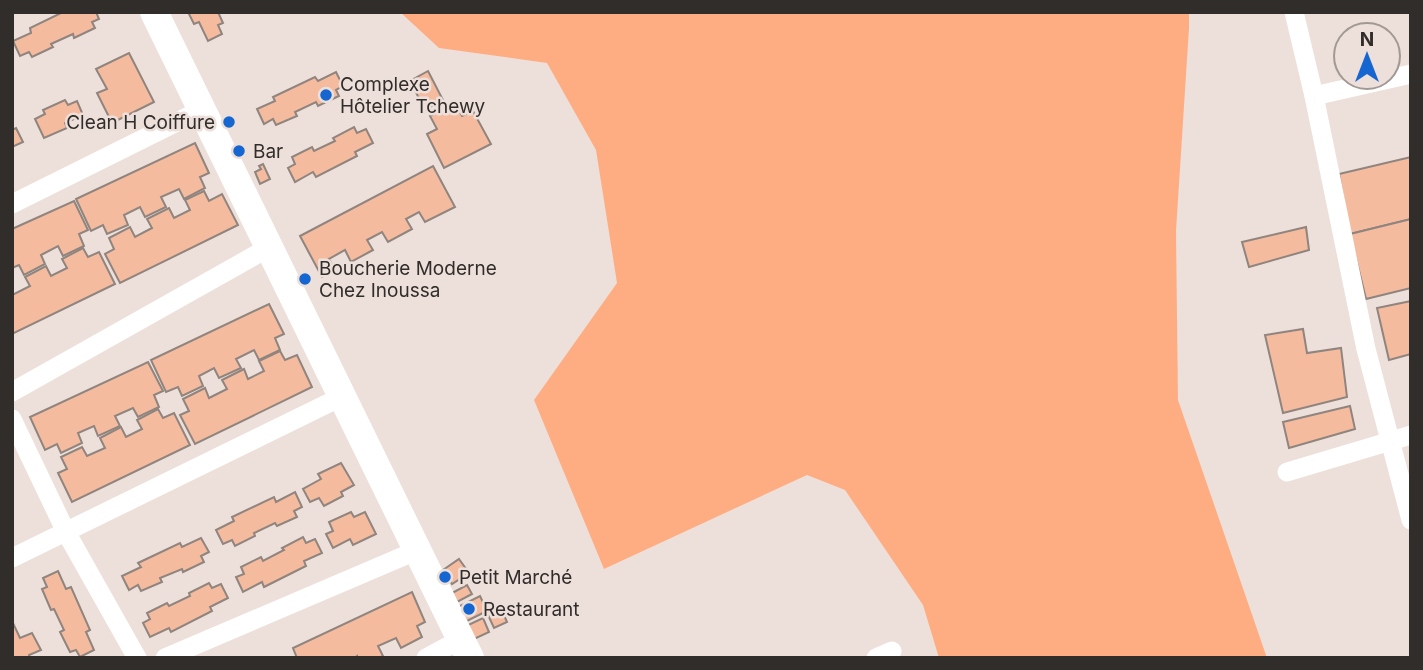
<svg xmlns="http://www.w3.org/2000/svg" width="1423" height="670" viewBox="0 0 1423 670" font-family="Inter,sans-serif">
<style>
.green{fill:#fead83}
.building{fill:#f4bb9f;stroke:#90847e;stroke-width:2}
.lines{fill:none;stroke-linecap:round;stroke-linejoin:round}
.street{stroke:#fff;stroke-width:19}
.secondary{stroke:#fff;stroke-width:28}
.poi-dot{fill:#1566d0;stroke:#ede0da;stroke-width:2.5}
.labels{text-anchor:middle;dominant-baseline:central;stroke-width:5;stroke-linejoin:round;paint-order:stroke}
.poi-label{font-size:19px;fill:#312d2a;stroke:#ede0da;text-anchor:start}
</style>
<rect width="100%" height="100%" fill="#ede0da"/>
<polygon class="green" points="400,12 1189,12 1189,28 1176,231 1178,400 1267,658 939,658 923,605 845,490 807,475 604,569 534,400 617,283 596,150 547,63 439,48"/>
<g class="building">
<polygon points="63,12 96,12 99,19 92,22 95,28 74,38 73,34 51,44 53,47 32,57 29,52 20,56 13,41 31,33 30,28"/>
<polygon points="188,12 218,12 223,23 218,25 222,34 208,41 199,22 194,24"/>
<polygon points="129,53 154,102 112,123 97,93 107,89 96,69"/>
<polygon points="428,71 443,100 425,110 410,81"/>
<polygon points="336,72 343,86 336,90 339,96 318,106 316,102 295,112 297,116 276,125 273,119 264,124 257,109 275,101 273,97 315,77 318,81"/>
<polygon points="65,100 68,105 77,101 83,115 65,123 67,128 44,138 35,119 45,114 43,110"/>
<polygon points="455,103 462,116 473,111 491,144 444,168 427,134 437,129 430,116"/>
<polygon points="354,127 357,133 366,129 373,143 355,152 357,156 316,177 313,172 295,182 288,168 295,164 292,157 312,147 314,151 335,141 333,138"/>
<polygon points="16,128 23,142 12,147 12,130"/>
<polygon points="195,143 209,173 200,177 205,188 184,199 179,189 161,197 166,207 145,217 140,207 124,215 128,225 107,234 103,225 91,231 76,199"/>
<polygon points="1411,157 1411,219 1350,234 1339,174"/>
<polygon points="263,164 270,179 260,184 255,172 261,169 259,166"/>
<polygon points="433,166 455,207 425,222 419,212 406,219 412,229 388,242 382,232 367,240 373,250 351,262 345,250 329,259 335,270 322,277 300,236"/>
<polygon points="204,191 209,201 222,194 238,225 120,283 105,254 114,249 109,238 130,227 135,237 152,228 147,219 169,208 174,218 190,210 185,200"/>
<polygon points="74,201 88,230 79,234 84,246 63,256 58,246 41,255 45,264 24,275 19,265 12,268 12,229"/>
<polygon points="1411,219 1411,288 1366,299 1350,234"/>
<polygon points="1306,227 1309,250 1249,267 1242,242"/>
<polygon points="83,248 88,257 99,252 115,284 12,334 12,295 30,286 25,277 46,266 51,276 67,268 62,259"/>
<polygon points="1411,301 1411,354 1389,360 1377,308"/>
<polygon points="269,304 284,334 275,338 280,350 259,360 254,350 236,359 241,368 219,378 214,368 199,376 203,386 182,396 178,387 166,392 151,360"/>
<polygon points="1303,329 1307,353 1341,348 1347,397 1283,413 1265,335"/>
<polygon points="280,351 285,360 297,355 312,387 195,444 180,415 189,411 183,399 205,388 209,398 227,389 222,380 244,369 248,379 264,371 259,361"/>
<polygon points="148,362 163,391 154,395 159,407 138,417 133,408 115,416 120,426 98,436 94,426 78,433 82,443 61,453 57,444 45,450 30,417"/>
<polygon points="1350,406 1355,429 1289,448 1283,422"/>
<polygon points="158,409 163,418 174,413 190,445 72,502 58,473 67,469 61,457 82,447 87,456 105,448 100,438 121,427 126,437 142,429 137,420"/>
<polygon points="341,463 354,485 341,492 343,496 324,506 319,498 310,502 303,489 321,479 318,474"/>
<polygon points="295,492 302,507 294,511 297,517 277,526 275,523 254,533 255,536 235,546 232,540 223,544 216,530 234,521 232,517 274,497 276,502"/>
<polygon points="351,512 354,517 365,512 376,534 353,545 350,539 333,548 326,534 333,531 329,522"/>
<polygon points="303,537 306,543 315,539 322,553 304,561 306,566 264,587 262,582 243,592 236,577 244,574 241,567 261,557 263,561 284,550 282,548"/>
<polygon points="201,538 209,552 201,556 204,562 183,572 182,569 160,578 162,582 141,591 138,585 129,590 122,576 141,567 138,563 180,543 182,547"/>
<polygon points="459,559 469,573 452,584 443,570"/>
<polygon points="58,571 66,589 71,587 90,630 86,632 94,650 80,657 76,650 70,652 60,632 64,630 54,609 51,610 42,589 47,587 43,578"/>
<polygon points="209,583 212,588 221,584 228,598 210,607 212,611 171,632 169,628 150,637 143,623 150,619 147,613 167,603 169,606 190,596 189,593"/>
<polygon points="467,585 472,594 457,602 452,593"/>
<polygon points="412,592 425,622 417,626 422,637 401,648 396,638 378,646 383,656 379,658 357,658 357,656 354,658 297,658 293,648"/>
<polygon points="480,596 487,611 465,622 458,607"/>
<polygon points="501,608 507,622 494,628 488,615"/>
<polygon points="483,618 489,632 472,640 466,626"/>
<polygon points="12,621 20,638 32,633 41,650 29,655 30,658 12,658"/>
</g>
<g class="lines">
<g class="street">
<polyline points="1294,12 1314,96 1366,349 1411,520"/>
<polyline points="1314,96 1411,74"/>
<polyline points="12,204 201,110"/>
<polyline points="12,392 268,248"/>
<polyline points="12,419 66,532 137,658"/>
<polyline points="1287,472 1411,435"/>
<polyline points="12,558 341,397"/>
<polyline points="165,658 418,550"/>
<polyline points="426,658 461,639"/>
<polyline points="876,658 892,651"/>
</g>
<polyline class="secondary" points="154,12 470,658"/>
</g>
<g class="poi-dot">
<circle cx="326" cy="95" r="7"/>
<circle cx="229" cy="122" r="7"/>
<circle cx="239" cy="151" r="7"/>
<circle cx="305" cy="279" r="7"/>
<circle cx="445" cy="577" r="7"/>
<circle cx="469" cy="609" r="7"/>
</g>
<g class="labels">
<g class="poi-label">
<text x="340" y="84">Complexe<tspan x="340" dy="22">Hôtelier Tchewy</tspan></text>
<text x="215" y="122" text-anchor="end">Clean H Coiffure</text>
<text x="253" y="151">Bar</text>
<text x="319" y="268">Boucherie Moderne<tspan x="319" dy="22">Chez Inoussa</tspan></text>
<text x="459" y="577">Petit Marché</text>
<text x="483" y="609">Restaurant</text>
</g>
</g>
<rect width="1423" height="670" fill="none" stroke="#312d2a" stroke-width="28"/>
<g transform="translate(1367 56)"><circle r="33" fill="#ede0da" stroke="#a29894" stroke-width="2"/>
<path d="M0-5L12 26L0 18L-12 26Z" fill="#1566d0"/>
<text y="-10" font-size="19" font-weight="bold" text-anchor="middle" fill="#312d2a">N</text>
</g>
</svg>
